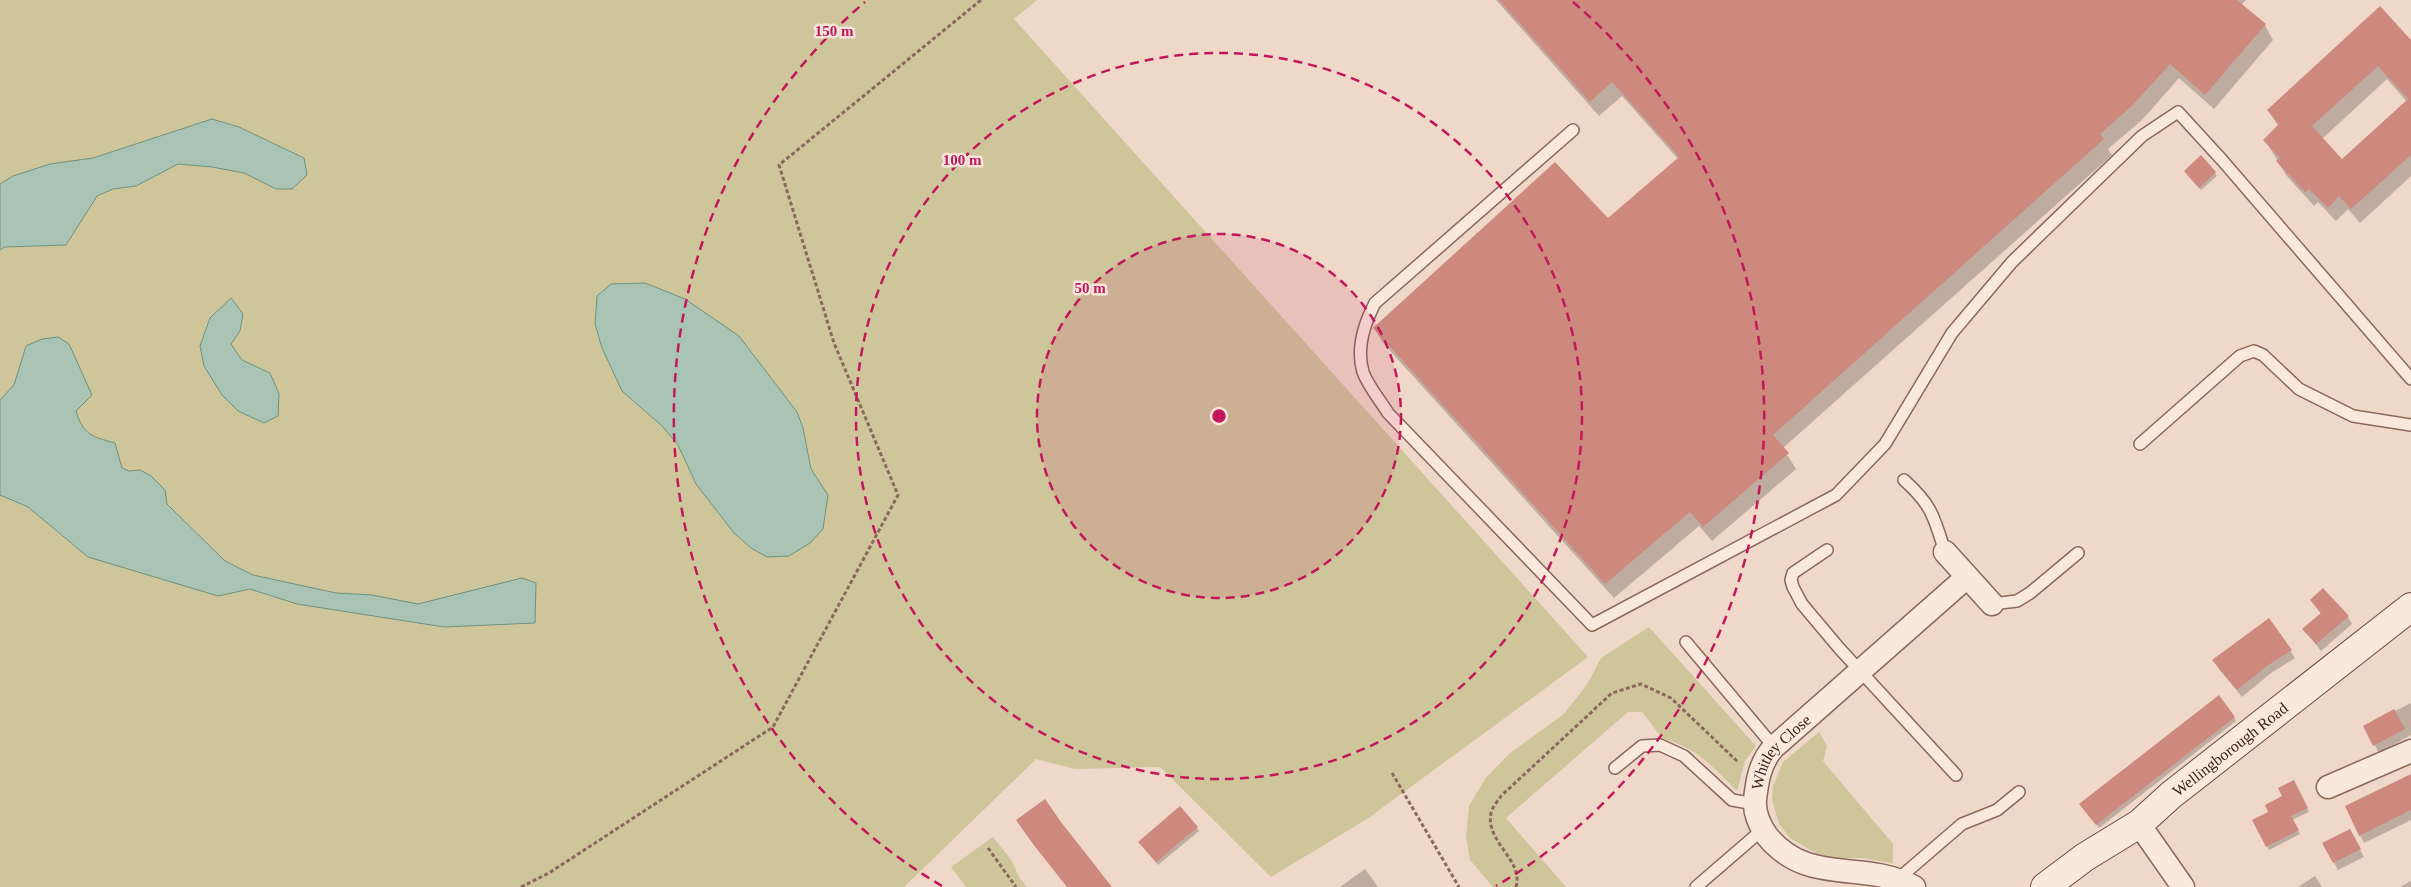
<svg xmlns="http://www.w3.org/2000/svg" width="2411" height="887" viewBox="0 0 2411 887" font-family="Georgia,serif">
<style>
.green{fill:#cec59b}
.water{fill:#a9c3b4;stroke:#6f927f}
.shadow{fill:#0003;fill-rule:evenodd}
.building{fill:#cd897e;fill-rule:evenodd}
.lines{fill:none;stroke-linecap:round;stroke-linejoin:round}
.service-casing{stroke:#8b685d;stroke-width:14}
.minor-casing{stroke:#8b685d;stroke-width:25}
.secondary-casing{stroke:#6d4a40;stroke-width:30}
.path{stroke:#8b685d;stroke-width:3;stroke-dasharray:4 2.5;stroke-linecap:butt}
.service{stroke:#f9e8dc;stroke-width:11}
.minor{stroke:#f9e8dc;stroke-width:22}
.secondary{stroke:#f9e8dc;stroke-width:28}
.ring{fill:none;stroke:#c2185b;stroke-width:2.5;stroke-dasharray:9 6}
.labels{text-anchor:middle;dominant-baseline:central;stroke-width:5;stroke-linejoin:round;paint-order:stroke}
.street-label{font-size:16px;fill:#3c2620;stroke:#f6e5d8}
.centre{fill:#c2185b;stroke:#f6e5d8;stroke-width:2.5}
.ring-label{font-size:15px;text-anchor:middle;font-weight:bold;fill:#c2185b;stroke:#f6e5d8;stroke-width:5;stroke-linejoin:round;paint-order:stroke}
</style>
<rect width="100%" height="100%" fill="#efd8c8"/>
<g class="green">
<polygon points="0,0 1037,0 1014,19 1588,657 1367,819 1271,877 1160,767 1075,769 1036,759 904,887 0,887"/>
<path d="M1649 627 1756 746 1745 761 1737 791C1714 768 1695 746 1663 739L1642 712H1628L1506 818 1566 887H1493L1470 860 1466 837 1469 806 1485 779 1510 753 1564 714 1588 683 1601 658Z"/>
<polygon points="1819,732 1827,746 1823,761 1893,844 1893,863 1861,858 1824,858 1790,838 1779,824 1772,800 1773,786 1783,762"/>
<polygon points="993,837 1012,861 1019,877 1027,887 966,887 951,867"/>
</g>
<g class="water">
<polygon points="212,119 239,127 304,158 307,175 292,189 276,189 244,173 212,167 178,164 136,186 113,189 97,196 66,245 5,247 0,250 0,184 13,176 50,164 93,158"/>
<polygon points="645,283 685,299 739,336 797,412 803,428 811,469 828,495 823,529 810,543 789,556 767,557 751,548 734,533 696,484 678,445 662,426 622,391 602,348 595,324 597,296 611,284"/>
<polygon points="231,298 243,314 240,331 231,344 242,360 270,373 279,394 278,416 264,423 238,411 222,395 204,366 200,346 210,318"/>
<path d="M58 337 69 344 92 395 76 411C83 435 93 437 115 443L122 468 129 471 140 470 151 476 165 490 167 504 225 561 253 575 336 593 372 595 418 604 522 578 536 583 535 623 444 627 297 604 250 589 218 596 88 557 28 507 0 495V400L14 385 26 346 42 339Z"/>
</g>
<g class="shadow">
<polygon points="1496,0 2246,0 2241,5 2265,25 2273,40 2214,109 2179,78 2142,120 2108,149 2112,155 1783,448 1796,469 1712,541 1699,526 1614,598 1383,343 1374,328 1608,220 1678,159 1622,96 1599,116"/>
<path d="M2411 41V176L2360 223 2348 209 2336 221 2318 202 2314 206 2286 175 2265 140 2278 126 2268 110ZM2387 79 2407 102 2342 161 2322 139Z"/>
<polygon points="2215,172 2217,176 2201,190 2187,175"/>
<polygon points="2311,600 2348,617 2352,624 2321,651 2304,629 2321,614"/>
<polygon points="2269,619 2295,658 2271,673 2242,697 2218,668"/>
<polygon points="2411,703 2411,735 2379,753 2364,726"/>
<polygon points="2234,717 2236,721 2099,828 2083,808"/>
<polygon points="2411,776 2411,820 2364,843 2360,835"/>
<polygon points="2294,782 2309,812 2292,820 2300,834 2269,850 2254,821 2270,812"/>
<polygon points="1197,828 1199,831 1158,865 1142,845"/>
<polygon points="2354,838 2364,857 2338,870 2324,844"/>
<polygon points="1365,869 1378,887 1340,887"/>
<polygon points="2315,876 2322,887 2298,887"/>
<polygon points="2411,881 2411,887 2400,887"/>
</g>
<g class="building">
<polygon points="1499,0 2237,0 2266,24 2205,95 2170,64 2133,105 2100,134 2104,139 1773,435 1789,453 1703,527 1690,512 1605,584 1373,328 1555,162 1608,218 1679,157 1612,82 1590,102"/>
<path d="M2380 6 2411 40V155L2351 209 2339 196 2328 208 2309 189 2305 192 2276 161 2280 158 2263 140 2279 124 2267 110ZM2378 66 2408 99 2342 159 2312 126Z"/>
<polygon points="2201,155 2216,172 2199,188 2184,171"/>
<polygon points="2323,588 2349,616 2316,644 2302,629 2321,613 2310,600"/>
<polygon points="2269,618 2292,650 2267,666 2237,690 2212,660"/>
<polygon points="2219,695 2235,717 2096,825 2079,804"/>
<polygon points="2394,709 2405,729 2373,746 2363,726"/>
<polygon points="2411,774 2411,810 2359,836 2345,806"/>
<polygon points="2294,780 2308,808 2291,816 2299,830 2266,847 2252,820 2268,812 2265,805 2282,796 2278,788"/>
<polygon points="1045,799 1061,822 1112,887 1067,887 1033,844 1016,820"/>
<polygon points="1180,806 1198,827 1156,862 1138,842"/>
<polygon points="2350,829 2361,849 2333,863 2322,843"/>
</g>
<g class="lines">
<defs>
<g id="service">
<path d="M1573 130 1375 303C1364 324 1356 348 1363 372 1368 386 1380 400 1388 413L1592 625 1836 495 1885 444 1952 333 2012 262 2142 136 2178 112 2222 160 2411 379"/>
<polyline points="2140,444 2240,356 2254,351 2263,355 2299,389 2353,416 2411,425"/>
<path d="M1904 480C1932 505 1934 517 1945 552"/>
<polyline points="1827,550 1793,573 1791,580 1793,587 1802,604 1839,648 1956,775"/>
<polyline points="1992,604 2017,601 2030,593 2078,553"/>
<polyline points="1686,642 1774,747"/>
<polyline points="1615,768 1642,746 1660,745 1684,756 1732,800 1755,804"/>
<polyline points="1897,880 1962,824 1997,810 2019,792"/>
<polyline points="1696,887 1762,830"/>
</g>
<g id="minor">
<polyline points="1945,552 1992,604"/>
<polyline points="2328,787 2411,751"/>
<polyline points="2139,824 2183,887"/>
<path id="s1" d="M1914 887C1862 859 1809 887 1767 836 1760 826 1754 813 1755 800 1757 781 1760 762 1774 747L1967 577"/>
</g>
<g id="secondary">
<path id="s2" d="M2045 887 2085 857 2139 824 2171 795 2411 607"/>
</g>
</defs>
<use href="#service" class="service-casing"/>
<use href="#minor" class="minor-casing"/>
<use href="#secondary" class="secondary-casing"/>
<g class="path">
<polyline points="1392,773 1459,887"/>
<polyline points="988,848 1016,887"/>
<polyline points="521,887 549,873 773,727 898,495 834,343 779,165 981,0"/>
<path d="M1516 887C1524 860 1485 842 1491 813 1492 807 1498 801 1501 796L1612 693 1641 684 1671 698 1739 763"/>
</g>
<use href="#service" class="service"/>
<use href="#minor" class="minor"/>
<use href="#secondary" class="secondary"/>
</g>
<circle cx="1219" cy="416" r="182" fill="#c2185b" fill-opacity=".12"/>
<g class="ring">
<circle cx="1219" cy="416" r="182"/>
<circle cx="1219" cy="416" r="363"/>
<path d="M942 886A545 545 0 0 1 865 2M1573 2A545 545 0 0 1 1496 886"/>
</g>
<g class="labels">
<g class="street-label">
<text stroke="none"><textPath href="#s2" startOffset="231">Wellingborough Road</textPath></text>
<text stroke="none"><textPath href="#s1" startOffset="255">Whitley Close</textPath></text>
</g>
</g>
<circle cx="1219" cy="416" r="8" class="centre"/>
<g class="ring-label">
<text x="834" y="36">150 m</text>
<text x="962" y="165">100 m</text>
<text x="1090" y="293">50 m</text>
</g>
</svg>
